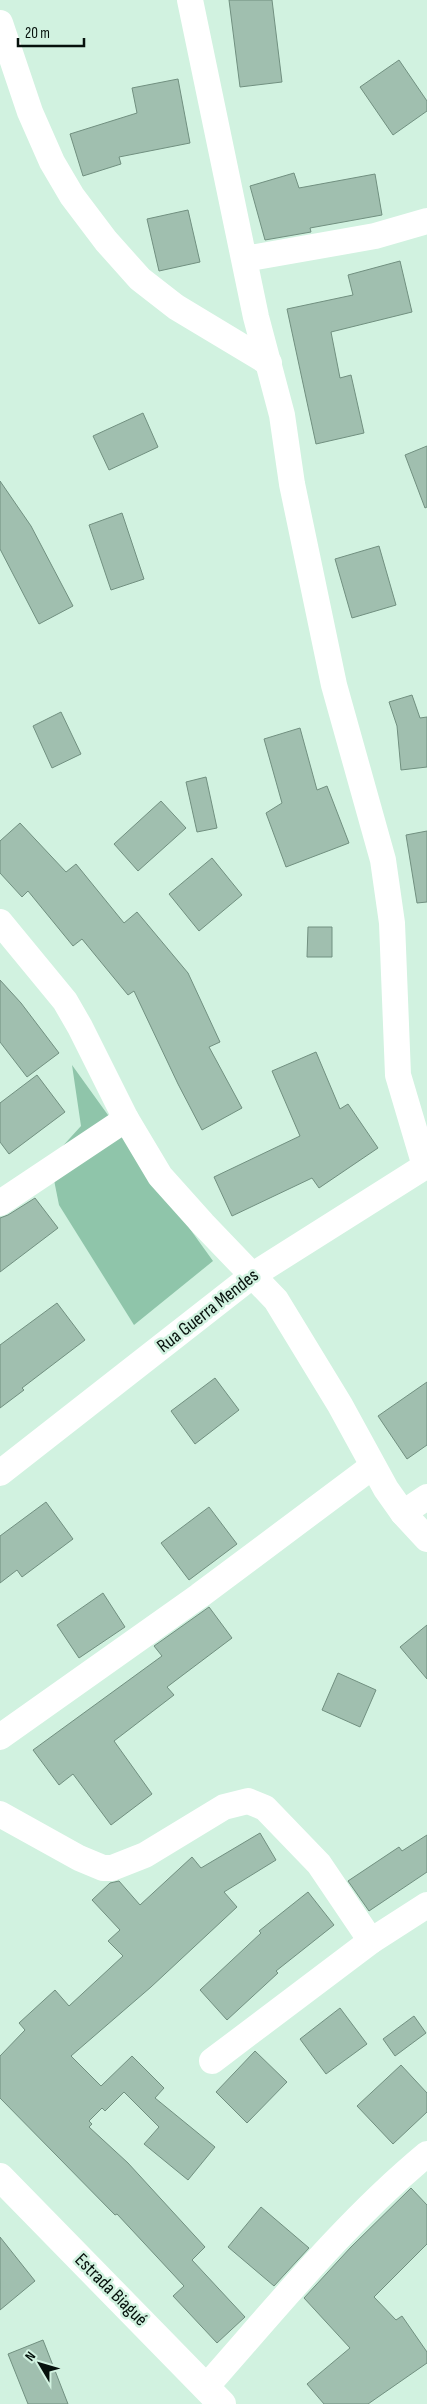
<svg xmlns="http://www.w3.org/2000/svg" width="427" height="2404" viewBox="0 0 427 2404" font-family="'Sofia Sans Condensed',sans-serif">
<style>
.green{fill:#8fc5aa}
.building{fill:#a0bfaf;stroke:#719080}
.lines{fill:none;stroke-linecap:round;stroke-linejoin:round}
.minor{stroke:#fff;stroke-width:26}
.major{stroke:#fff;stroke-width:28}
.labels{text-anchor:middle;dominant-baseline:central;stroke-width:5;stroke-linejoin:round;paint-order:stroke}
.street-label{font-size:19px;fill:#06110c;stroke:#d1f2e0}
</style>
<rect width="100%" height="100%" fill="#d1f2e0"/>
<polygon class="green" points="72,1065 213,1261 134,1325 59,1205 50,1160 81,1126"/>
<g class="building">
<polygon points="229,0 272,0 282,82 240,87"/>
<polygon points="399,60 427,101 427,111 393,135 360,87"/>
<polygon points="178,79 190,143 119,157 121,164 83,176 70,134 137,113 132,88"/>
<polygon points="294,173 299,188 375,174 382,215 310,228 311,232 265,240 250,186"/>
<polygon points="188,210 200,262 159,271 147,219"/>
<polygon points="400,261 412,312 331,332 340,378 351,375 364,433 316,444 287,309 353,295 348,275"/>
<polygon points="143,413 158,447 109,470 93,436"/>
<polygon points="427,446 427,507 425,508 405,455"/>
<polygon points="0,481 31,526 73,606 39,624 0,549"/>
<polygon points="122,513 144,579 111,590 89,525"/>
<polygon points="379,546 396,605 352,618 335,559"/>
<polygon points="412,695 420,718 427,717 427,767 401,770 397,726 389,702"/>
<polygon points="61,712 81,754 52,768 33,726"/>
<polygon points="300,728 317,790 327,786 349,843 286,867 266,813 282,803 264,739"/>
<polygon points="206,777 217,828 197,832 186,782"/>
<polygon points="161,801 186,828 138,871 114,844"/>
<polygon points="20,823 66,872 76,864 124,923 137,912 188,973 220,1042 209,1047 242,1108 202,1130 178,1084 134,991 128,995 82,939 73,946 28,891 22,897 0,873 0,841"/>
<polygon points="427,831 427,902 417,903 406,835"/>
<polygon points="212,858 242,895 199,931 169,894"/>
<polygon points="308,927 332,927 332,957 307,957"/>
<polygon points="0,980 21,1003 59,1053 27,1077 0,1042"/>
<polygon points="316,1052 340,1109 348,1104 378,1148 319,1188 312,1178 232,1216 214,1177 300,1136 272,1071"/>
<polygon points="37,1075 65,1112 9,1154 0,1142 0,1103"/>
<polygon points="35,1198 58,1228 0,1272 0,1218 8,1215"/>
<polygon points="57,1303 85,1340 22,1388 24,1390 0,1408 0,1345"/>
<polygon points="215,1378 239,1410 195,1444 171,1411"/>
<polygon points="427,1382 427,1445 407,1459 378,1416"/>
<polygon points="46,1502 73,1539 22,1577 17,1570 0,1583 0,1536"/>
<polygon points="209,1507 237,1544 189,1580 161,1543"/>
<polygon points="103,1593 125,1627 79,1658 57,1625"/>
<polygon points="209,1607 232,1638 167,1687 174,1695 114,1741 152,1794 111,1825 73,1774 59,1785 33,1750 162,1656 154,1646"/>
<polygon points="427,1625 427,1679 400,1647"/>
<polygon points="338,1673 376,1690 360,1727 322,1710"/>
<polygon points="260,1833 276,1860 224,1892 237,1907 151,1987 71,2056 101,2086 132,2056 164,2088 155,2098 215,2147 188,2180 144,2144 159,2127 124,2092 105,2111 102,2108 89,2121 92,2124 89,2127 128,2163 205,2247 192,2260 245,2317 217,2343 173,2296 184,2286 117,2214 115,2215 0,2098 0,2056 25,2030 19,2023 55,1990 69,2006 123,1956 108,1941 120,1930 92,1900 110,1883 119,1881 140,1905 192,1857 201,1868"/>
<polygon points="427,1835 427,1872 369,1911 348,1881 399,1847 402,1851"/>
<polygon points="308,1892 334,1925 276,1971 278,1973 227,2020 200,1990 261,1933 259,1931"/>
<polygon points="340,2008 367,2044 326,2074 300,2039"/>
<polygon points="414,2016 426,2033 395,2056 383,2039"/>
<polygon points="255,2051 287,2082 247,2123 216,2092"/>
<polygon points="401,2065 427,2093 427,2112 393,2144 357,2106"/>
<polygon points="411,2188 427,2205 427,2244 374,2297 396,2320 402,2316 427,2352 427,2363 368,2404 324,2404 307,2384 350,2348 304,2298 351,2247"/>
<polygon points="261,2207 309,2248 274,2286 228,2247"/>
<polygon points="0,2237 35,2281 0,2310"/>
<polygon points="43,2340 68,2404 28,2404 8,2354"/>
</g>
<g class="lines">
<g class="minor">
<polyline points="190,0 256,317 282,415 292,484 334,685 383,860 392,923 398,1075 425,1166"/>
<polyline points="0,23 30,112 52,162 72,196 106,241 140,279 176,307 269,363"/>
<polyline points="245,259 375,236 427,221"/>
<polyline points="0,922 65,1001 80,1027 126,1119 160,1176 203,1224 276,1300 340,1405 386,1489 403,1513 427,1539"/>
<polyline points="0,1203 126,1119"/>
<polyline points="0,1473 253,1275 427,1165"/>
<polyline points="403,1513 427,1497"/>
<polyline points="0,1737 199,1596 373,1466"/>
<polyline points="0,1814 79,1858 103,1868 112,1868 145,1855 224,1807 248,1801 265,1808 319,1864 371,1941"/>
<polyline points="212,2061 371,1941 427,1905"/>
<path d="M206 2387C277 2307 345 2222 427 2154"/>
</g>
<polyline class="major" points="0,2177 222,2404"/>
</g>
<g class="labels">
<g class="street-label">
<text transform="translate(208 1311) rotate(-38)">Rua Guerra Mendes</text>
<text transform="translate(111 2290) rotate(45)">Estrada Biagué</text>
</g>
</g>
<g transform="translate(40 2364) rotate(308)" stroke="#d1f2e0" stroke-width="4" paint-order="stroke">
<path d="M0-4L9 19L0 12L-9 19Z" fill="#06110c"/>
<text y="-8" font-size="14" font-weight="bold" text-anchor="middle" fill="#06110c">N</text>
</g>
<path d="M18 38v8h66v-8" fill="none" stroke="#06110c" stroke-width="2.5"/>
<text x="25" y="38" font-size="15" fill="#06110c" stroke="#d1f2e0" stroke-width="4" paint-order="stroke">20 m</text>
</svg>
